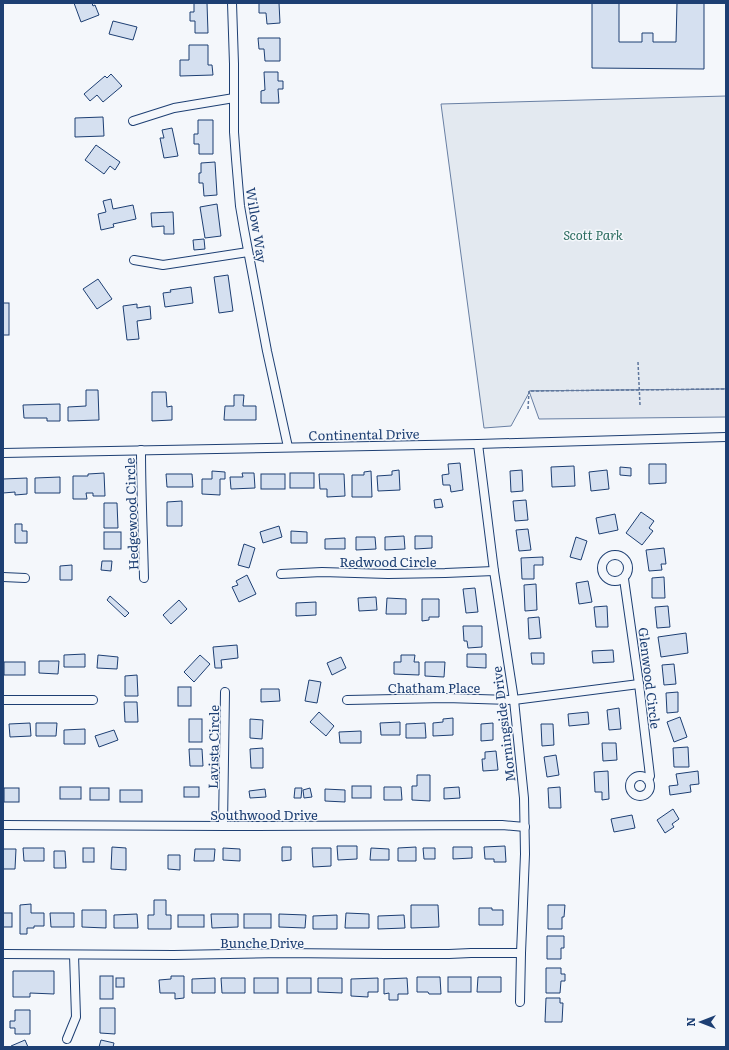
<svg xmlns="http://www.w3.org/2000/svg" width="729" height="1050" viewBox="0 0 729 1050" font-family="Literata,serif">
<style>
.green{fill:#e3e9f0;stroke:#687fa3}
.parking{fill:#e3e8f0;stroke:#687fa3}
.building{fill:#d5e0f0;stroke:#1d3f73}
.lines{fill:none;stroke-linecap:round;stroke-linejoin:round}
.minor-casing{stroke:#1d3f73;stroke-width:10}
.path{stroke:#5e769c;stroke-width:1.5;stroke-dasharray:3 2;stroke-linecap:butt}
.minor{stroke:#f4f7fb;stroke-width:8}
.labels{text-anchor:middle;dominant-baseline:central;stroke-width:3;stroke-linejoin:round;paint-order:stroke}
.street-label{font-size:13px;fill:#1d3f73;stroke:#f4f7fb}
.park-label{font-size:13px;font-style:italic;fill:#2c6c60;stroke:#f4f7fb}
</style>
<rect width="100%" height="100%" fill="#f4f7fb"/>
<polygon class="green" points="726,96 726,389 530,391 511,426 484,428 441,104"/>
<polygon class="parking" points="726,389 726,417 539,419 529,391"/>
<g class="building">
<polygon points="74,3 92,3 93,6 95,5 99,15 81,22"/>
<polygon points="194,3 207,3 208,33 195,33 195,21 190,21 190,12 194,12"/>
<polygon points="259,3 279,3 280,23 267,24 266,13 259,13"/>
<polygon points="592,3 619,3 619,42 642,42 642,33 653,33 653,42 676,42 677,3 704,3 704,69 592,68"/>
<polygon points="113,21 137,27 133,40 109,34"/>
<polygon points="258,38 280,38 280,61 265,61 264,49 259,49"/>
<polygon points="189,45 208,45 208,65 212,65 213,75 180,76 180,60 189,60"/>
<polygon points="264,72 278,72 278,81 283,81 283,89 278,89 279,103 261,103 261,91 265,90"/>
<polygon points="111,74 122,86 103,102 97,95 90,101 84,94 105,76 107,78"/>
<polygon points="103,117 104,136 75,137 75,118"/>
<polygon points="198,120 213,120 213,154 199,154 199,144 194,144 194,134 198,134"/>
<polygon points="172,128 178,156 164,158 160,138 164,138 162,130"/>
<polygon points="96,145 120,162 115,170 110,166 104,174 85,160"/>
<polygon points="215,162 217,195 204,196 203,183 199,183 199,173 201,173 201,163"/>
<polygon points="111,199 113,209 133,205 136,219 113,224 114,227 101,230 98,214 106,212 103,201"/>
<polygon points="217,204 221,236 205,238 200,207"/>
<polygon points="173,212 174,234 164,234 164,226 152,227 151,213"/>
<polygon points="204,239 205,249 194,250 193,240"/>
<polygon points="228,275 233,311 219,313 214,277"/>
<polygon points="98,279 112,299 97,309 83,289"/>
<polygon points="191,287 193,303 165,307 163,293 171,292 170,290"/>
<rect x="3" y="303" width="6" height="32"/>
<polygon points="137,304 137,308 150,306 151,319 137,321 139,339 127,340 123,306"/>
<polygon points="86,390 98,390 99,420 68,421 68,407 86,406"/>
<polygon points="152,392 166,392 167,407 172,406 172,420 152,421"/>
<polygon points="234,395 244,395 243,406 256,406 256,420 224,420 225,406 234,406"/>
<polygon points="60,404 60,421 47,421 47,418 24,418 23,405"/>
<polygon points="460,463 463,490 451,492 450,485 443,485 442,475 449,474 448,464"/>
<polygon points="649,464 666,464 666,483 649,484"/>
<polygon points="574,466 575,486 552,487 551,467"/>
<polygon points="620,467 631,468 631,476 620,475"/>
<polygon points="399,470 400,490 378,491 377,476 392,475 392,471"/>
<polygon points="522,470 523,491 511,492 510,471"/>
<polygon points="607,470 609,489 591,491 589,472"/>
<polygon points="212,471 225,472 225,479 220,479 220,495 202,494 202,479 212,479"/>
<polygon points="371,471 372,497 352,497 352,475 364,475 364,472"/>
<polygon points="104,473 105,496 93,496 93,493 86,493 87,499 73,499 73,476 88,476 88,474"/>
<polygon points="242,473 254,473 255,488 231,489 230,477 243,477"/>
<rect x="290" y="473" width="24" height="15"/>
<polygon points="166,474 192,474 193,487 167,487"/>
<rect x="261" y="474" width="24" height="15"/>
<polygon points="319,474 344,474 345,496 327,497 327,489 320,489"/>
<polygon points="60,477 60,493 35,493 35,478"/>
<polygon points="27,478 27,494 15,495 15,492 3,493 3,479"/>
<polygon points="441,499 443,507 435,508 434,500"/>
<polygon points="526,500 528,520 515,521 513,501"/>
<polygon points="182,501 182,526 167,526 167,502"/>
<polygon points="104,503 117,503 118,528 104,528"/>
<polygon points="641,512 654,521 649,528 653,531 642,545 626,533"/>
<polygon points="615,514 618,530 599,534 596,518"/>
<polygon points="15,524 22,524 22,531 27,531 27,543 15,543"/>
<polygon points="279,526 282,537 263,543 260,532"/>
<polygon points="528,529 531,550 519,551 516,530"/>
<polygon points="291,531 307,532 307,543 291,543"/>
<rect x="104" y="532" width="17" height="17"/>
<polygon points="404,536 405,549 385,550 385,537"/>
<polygon points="415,536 432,536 432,548 415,549"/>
<polygon points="356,537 375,537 376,549 356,550"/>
<polygon points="576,537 587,541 581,560 570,557"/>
<polygon points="345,538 345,549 325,549 325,539"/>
<polygon points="244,544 255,548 249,568 238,565"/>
<polygon points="664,548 666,564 661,564 662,570 649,571 646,550"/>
<polygon points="543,557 543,565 534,565 534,579 522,579 521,558"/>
<polygon points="102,561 112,561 111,571 101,570"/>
<polygon points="72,565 72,580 60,580 60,566"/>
<polygon points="247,575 256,594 239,602 232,587 238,585 236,581"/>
<polygon points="664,577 665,598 652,598 652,578"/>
<polygon points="588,581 592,602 579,604 576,583"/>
<polygon points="536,584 537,610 525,611 524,585"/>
<polygon points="475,588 478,612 466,613 463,589"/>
<polygon points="110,596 129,613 125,617 107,600"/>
<polygon points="376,597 377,610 359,611 358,598"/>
<polygon points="387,598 406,599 406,614 386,614"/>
<polygon points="422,599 439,599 439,617 429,617 429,620 422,621"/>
<polygon points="179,600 187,609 171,624 163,615"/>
<polygon points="316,602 316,615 296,616 296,603"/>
<polygon points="607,606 608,627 596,627 594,607"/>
<polygon points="668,606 670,627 657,628 655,607"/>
<polygon points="539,617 541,638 529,639 528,618"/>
<polygon points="463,626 482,626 482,647 468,648 467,641 464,641"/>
<polygon points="686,633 688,653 661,657 658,637"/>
<polygon points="237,645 238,658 221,660 222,668 215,668 213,647"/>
<polygon points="613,650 614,662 593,663 592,651"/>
<polygon points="531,653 544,653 544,664 532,664"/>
<polygon points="85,654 85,667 64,667 64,655"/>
<polygon points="467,654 486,654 486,668 467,667"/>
<polygon points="98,655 118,657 117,669 97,668"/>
<polygon points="200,655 210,664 194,682 184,672"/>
<polygon points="401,655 415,655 414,662 419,662 419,675 394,674 394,662 401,662"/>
<polygon points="341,657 346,668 332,675 327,663"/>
<polygon points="39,661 59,661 58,674 39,673"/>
<rect x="4" y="662" width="21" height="13"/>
<polygon points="425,662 445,662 444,677 425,676"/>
<polygon points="674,664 676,684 664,685 662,665"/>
<polygon points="137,675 138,696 125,696 125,676"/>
<polygon points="309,680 321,682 317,703 305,701"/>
<rect x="178" y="687" width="13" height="19"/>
<polygon points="261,689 279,689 280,701 261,702"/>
<polygon points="678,692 678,712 667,713 666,693"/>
<polygon points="124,702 137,702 138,722 125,722"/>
<polygon points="619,708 621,729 609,730 607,710"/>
<polygon points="319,712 334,726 326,736 310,722"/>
<polygon points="588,712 589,724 569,726 568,714"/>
<polygon points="680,717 687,737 674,742 667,722"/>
<polygon points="453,718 453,735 433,736 433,723 443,722 443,719"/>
<rect x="189" y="719" width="13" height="23"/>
<polygon points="250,719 263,720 262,739 250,738"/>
<polygon points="400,722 400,735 381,735 380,723"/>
<polygon points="30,723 31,736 10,737 9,724"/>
<polygon points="36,723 57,723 56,736 36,736"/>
<polygon points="425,723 426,738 406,738 406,724"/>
<polygon points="493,723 493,740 481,741 481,724"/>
<polygon points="541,724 553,724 554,745 542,746"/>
<polygon points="85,729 85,744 64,744 64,730"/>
<polygon points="114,730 118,740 99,747 95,736"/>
<polygon points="361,731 361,743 340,743 339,732"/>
<polygon points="602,743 616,743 617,760 603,761"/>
<polygon points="688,747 689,767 674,767 673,748"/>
<polygon points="263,748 263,768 251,768 250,749"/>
<polygon points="189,749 202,749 203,766 190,766"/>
<polygon points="496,751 498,770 483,771 482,759 485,759 485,752"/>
<polygon points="556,755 559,775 547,777 544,757"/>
<polygon points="608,771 609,799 602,800 602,792 595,792 594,772"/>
<polygon points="698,771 699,784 690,785 691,792 670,795 669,786 678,785 676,774"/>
<polygon points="417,775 430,775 430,801 412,800 412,786 417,786"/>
<rect x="352" y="786" width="19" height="12"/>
<rect x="60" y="787" width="21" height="12"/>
<rect x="184" y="787" width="15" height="10"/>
<polygon points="384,787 401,787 402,800 384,800"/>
<polygon points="459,787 460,798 444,799 444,788"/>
<polygon points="560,787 561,808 549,808 548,788"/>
<rect x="4" y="788" width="15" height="14"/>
<rect x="90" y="788" width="19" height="12"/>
<polygon points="295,788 302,788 301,798 294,798"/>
<polygon points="310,788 312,797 304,798 303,790"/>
<polygon points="265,789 266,797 250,798 249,791"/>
<polygon points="325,789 345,790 345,802 325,801"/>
<rect x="120" y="790" width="22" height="12"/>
<polygon points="673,809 679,819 672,824 674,827 665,833 657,820"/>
<polygon points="632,815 635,828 614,832 611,819"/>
<polygon points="337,846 357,846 357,859 338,860"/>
<polygon points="505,846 506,862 494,862 494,859 485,859 484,847"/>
<polygon points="112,847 126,848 126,870 111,869"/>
<polygon points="282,847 291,847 291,860 282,861"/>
<polygon points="416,847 416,861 398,861 398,848"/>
<polygon points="453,847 472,847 472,858 453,859"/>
<polygon points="23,848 44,848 44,861 24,861"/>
<rect x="83" y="848" width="11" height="14"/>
<polygon points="223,848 240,849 240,861 223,860"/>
<polygon points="312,848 331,848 331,866 313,867"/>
<polygon points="371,848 389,849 389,860 370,860"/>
<polygon points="423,848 435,848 435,859 424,859"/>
<polygon points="3,849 16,849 15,869 3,869"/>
<polygon points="195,849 215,849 214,861 194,861"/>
<polygon points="54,851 65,851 66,868 54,868"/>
<polygon points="168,855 180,855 180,870 168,869"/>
<polygon points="154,900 166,900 166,915 171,915 171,929 148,929 148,915 154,915"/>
<polygon points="31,904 31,913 44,913 44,926 34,926 34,928 27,928 27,934 20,934 20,905"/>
<polygon points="411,905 438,905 439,927 411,928"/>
<polygon points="548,905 565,905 564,917 562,917 562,929 548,929"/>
<polygon points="479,908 492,908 492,910 503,910 503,925 479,925"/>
<polygon points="82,910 106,910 106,928 82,927"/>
<rect x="3" y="913" width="9" height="14"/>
<polygon points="50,913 74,913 74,927 51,927"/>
<polygon points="346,913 369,914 369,928 345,928"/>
<polygon points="137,914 138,928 114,928 114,915"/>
<polygon points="211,914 238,914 238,927 212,928"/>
<rect x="244" y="914" width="27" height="14"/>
<polygon points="279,914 306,915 305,928 279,927"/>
<rect x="178" y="915" width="26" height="12"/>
<polygon points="337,915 337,929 313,929 313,916"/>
<polygon points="404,915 405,928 378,929 378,916"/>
<polygon points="547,936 564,936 564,948 561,948 561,959 547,959"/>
<polygon points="546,968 561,968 561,974 565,974 565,981 561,981 560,993 546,993"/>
<polygon points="13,971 54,971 54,994 30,993 30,997 13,997"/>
<rect x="100" y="976" width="13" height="23"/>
<polygon points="171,976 184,976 184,998 175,999 175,993 160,993 159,980 171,979"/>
<polygon points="417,977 440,977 441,994 429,994 428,992 417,992"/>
<rect x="448" y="977" width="23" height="15"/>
<polygon points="478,977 501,977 501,992 477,992"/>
<rect x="116" y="978" width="8" height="9"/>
<polygon points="215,978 215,993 192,993 192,979"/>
<polygon points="221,978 245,978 245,993 222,993"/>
<rect x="254" y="978" width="24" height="15"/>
<rect x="287" y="978" width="24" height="15"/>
<polygon points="318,978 342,978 342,993 318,992"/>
<polygon points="378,978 378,992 368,992 368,997 351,996 351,979"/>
<polygon points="407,978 408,994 398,994 398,1000 389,1000 389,993 384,994 384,979"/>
<polygon points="546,998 560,998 560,1003 563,1003 562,1022 545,1022"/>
<polygon points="100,1008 115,1008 115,1034 100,1033"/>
<polygon points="15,1010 30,1010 30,1034 15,1034 15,1028 10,1028 10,1021 15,1021"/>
<polygon points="25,1040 28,1047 12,1047 11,1046"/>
<polygon points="101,1040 114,1043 113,1047 99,1047"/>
</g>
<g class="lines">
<defs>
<g id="minor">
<polyline points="232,3 234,64 234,132 236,159 240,206 244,229 267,351 288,447"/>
<polyline points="133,121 174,108 234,98"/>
<polyline points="134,260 163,265 248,252"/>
<polyline points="478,444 494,571 514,700 524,798 525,854 521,953 520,1002"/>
<path d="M141 450C141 493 143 535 144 578"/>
<polyline points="3,453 478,444 726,437"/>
<circle cx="615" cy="568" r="13"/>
<polyline points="281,574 322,572 388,574 445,573 494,571"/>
<polyline points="3,577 25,578"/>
<polyline points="624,579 639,684 650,776 648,780"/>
<polyline points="3,700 93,700"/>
<polyline points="347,700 446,698 514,700 639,684"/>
<circle cx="640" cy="786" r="10"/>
<polyline points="3,825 223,826 502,825 525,827"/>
<path d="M223 826C224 782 224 737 225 692"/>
<polyline points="3,954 174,955 283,953 386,954 449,954 471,953 521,953"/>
<polyline points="67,1039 76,1017 74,955"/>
</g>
</defs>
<use href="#minor" class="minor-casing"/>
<g class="path">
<polyline points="638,362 640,405"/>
<polyline points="528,409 529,391 726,389"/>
</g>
<use href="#minor" class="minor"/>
</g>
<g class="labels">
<g class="street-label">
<text transform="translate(257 225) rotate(81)">Willow Way</text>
<text transform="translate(364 434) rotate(-1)">Continental Drive</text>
<text transform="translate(131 514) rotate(-92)">Hedgewood Circle</text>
<text x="388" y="561">Redwood Circle</text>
<text transform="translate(650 678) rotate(83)">Glenwood Circle</text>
<text x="434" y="687">Chatham Place</text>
<text transform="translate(503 724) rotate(-97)">Morningside Drive</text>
<text transform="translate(213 747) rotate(-89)">Lavista Circle</text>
<text x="264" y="814">Southwood Drive</text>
<text x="262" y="942">Bunche Drive</text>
</g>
<g class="park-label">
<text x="593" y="234">Scott Park</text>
</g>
</g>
<rect width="729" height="1050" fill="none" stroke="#1d3f73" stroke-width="8"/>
<g transform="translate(701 1022) rotate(270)" stroke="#f4f7fb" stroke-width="3" paint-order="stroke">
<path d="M0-3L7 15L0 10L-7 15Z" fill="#1d3f73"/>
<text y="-6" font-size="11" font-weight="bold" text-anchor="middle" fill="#1d3f73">N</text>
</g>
</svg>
